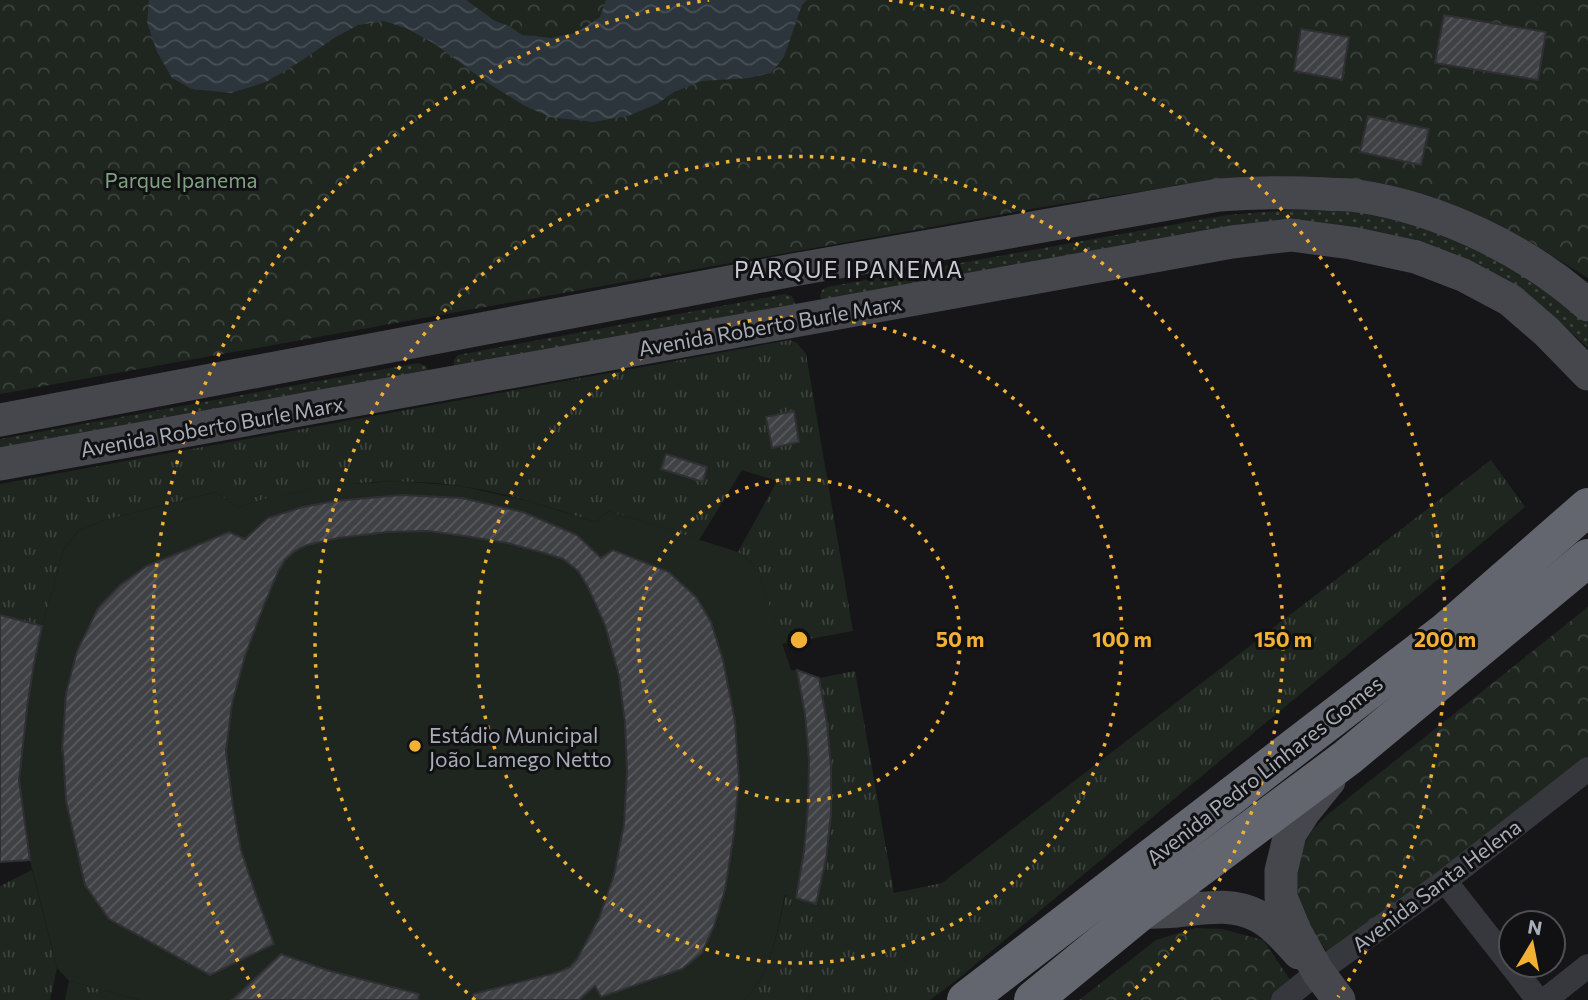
<svg xmlns="http://www.w3.org/2000/svg" width="1588" height="1000" viewBox="0 0 1588 1000" font-family="Commissioner,sans-serif">
<style>
.grass{fill:url(#grass-tufts);fill-rule:evenodd}
.forest{fill:url(#forest-crowns)}
.garden{fill:url(#garden-dots)}
.pitch{fill:#1e261f}
.water{fill:url(#water-waves)}
.building{fill:url(#building-hatch);stroke:#303034;stroke-width:2}
.lines{fill:none;stroke-linecap:round;stroke-linejoin:round}
.street{stroke:#37383d;stroke-width:24}
.secondary{stroke:#45474d;stroke-width:33}
.highway{stroke:#63666e;stroke-width:38}
.ring{fill:none;stroke:#f2b134;stroke-width:3.5;stroke-dasharray:3.5 7}
.poi-dot{fill:#f2b134;stroke:#111113;stroke-width:2.5}
.labels{text-anchor:middle;dominant-baseline:central;stroke-width:6;stroke-linejoin:round;paint-order:stroke}
.park-label{font-size:21px;fill:#7fa381;stroke:#111113}
.street-label{font-size:21px;fill:#a8adb8;stroke:#111113}
.poi-label{font-size:21px;fill:#a8adb8;stroke:#111113;text-anchor:start}
.neighbourhood-label{font-size:23px;letter-spacing:2px;fill:#c9ccd4;stroke:#111113}
.centre{fill:#f2b134;stroke:#111113;stroke-width:3.5}
.ring-label{font-size:21px;text-anchor:middle;font-weight:bold;fill:#f2b134;stroke:#111113;stroke-width:6;stroke-linejoin:round;paint-order:stroke}
</style>
<defs>
<pattern id="grass-tufts" width="24" height="20" patternUnits="userSpaceOnUse" patternTransform="scale(1.75)"><rect width="24" height="20" fill="#1e261f"/><path d="M3 7l-1-3M5 7V3M7 7l1-3M15 17l-1-3M17 17v-4M19 17l1-3" fill="none" stroke="#3c433d"/></pattern>
<pattern id="forest-crowns" width="20" height="18" patternUnits="userSpaceOnUse" patternTransform="scale(1.75)"><rect width="20" height="18" fill="#1e261f"/><path d="M2 6a3 3 0 1 1 6 0M12 15a3 3 0 1 1 6 0" fill="none" stroke="#3c433d"/></pattern>
<pattern id="garden-dots" width="8" height="8" patternUnits="userSpaceOnUse" patternTransform="scale(1.75)"><rect width="8" height="8" fill="#1e261f"/><path d="M2 2h.1M6 6h.1" fill="none" stroke="#3c433d" stroke-width="1.8" stroke-linecap="round"/></pattern>
<pattern id="water-waves" width="16" height="10" patternUnits="userSpaceOnUse" patternTransform="scale(1.75)"><rect width="16" height="10" fill="#2c353c"/><path d="M0 5q4-4 8 0t8 0" fill="none" stroke="#485056"/></pattern>
<pattern id="building-hatch" width="6" height="6" patternUnits="userSpaceOnUse" patternTransform="scale(1.75)"><rect width="6" height="6" fill="#404145"/><path d="M-1 1l2-2M0 6l6-6M5 7l2-2" fill="none" stroke="#595a5e"/></pattern>
</defs>
<rect width="100%" height="100%" fill="#161618"/>
<g class="grass">
<path d="M790 340 797 343 806 354 853 631 782 644 759 574 751 562 738 552 777 481 742 470 699 540 609 511 595 522C551 508 506 492 460 486 384 475 312 485 238 507L215 492 105 520 79 530 64 549 42 626 0 615V484ZM793 412 799 442 772 447 766 417ZM666 454 707 467 702 482 662 470Z"/>
<path d="M1491 460 1525 507 958 979 930 1000H743C771 978 778 927 786 894L816 903 826 859 819 678 855 671 894 893 942 883Z"/>
<polygon points="32,870 57,968 50,1000 0,1000 0,886"/>
<polygon points="69,981 140,1000 65,1000"/>
</g>
<g class="forest">
<polygon points="0,0 1588,0 1588,278 1529,241 1462,210 1221,181 1130,193 1037,208 0,394"/>
<path d="M1588 607V764L1338 964C1329 953 1319 942 1311 929 1293 900 1291 866 1309 836 1313 828 1321 822 1327 815Z"/>
<polygon points="1195,928 1222,929 1263,940 1295,987 1277,1000 1079,1000 1156,940"/>
</g>
<g class="garden">
<path d="M1292 210C1314 210 1336 209 1357 211 1368 213 1379 216 1389 219 1459 235 1537 270 1588 322V348L1561 323 1517 289 1354 229 823 302 820 296 822 290 827 287 1227 215Z"/>
<polygon points="785,294 792,296 796,305 454,366 454,360 458,355"/>
<polygon points="418,363 426,366 428,371 0,457 0,439"/>
</g>
<path class="pitch" d="M399 481 461 486 528 501 595 522 609 511 738 552 751 562 759 574 791 670H797L819 678C828 723 833 767 831 813 829 844 823 874 816 904L785 895C778 927 771 978 743 1000H140L69 981 57 968 30 861 0 862V615L42 626 64 549 79 530 105 520 215 492 238 507 267 498 332 485Z"/>
<polygon class="water" points="149,0 466,0 495,21 509,26 522,35 551,38 576,33 600,17 606,0 807,0 802,5 784,57 771,73 749,78 702,81 674,92 657,104 628,116 593,122 550,117 525,106 486,82 435,44 408,29 384,21 358,25 334,38 301,61 266,82 231,93 192,89 172,78 157,52 147,22"/>
<g class="building">
<polygon points="1444,15 1546,32 1538,80 1435,63"/>
<polygon points="1301,29 1349,37 1342,80 1294,71"/>
<polygon points="1368,116 1429,129 1421,165 1360,152"/>
<polygon points="794,411 799,442 772,448 766,417"/>
<polygon points="666,454 707,467 703,482 661,469"/>
<polygon points="401,495 462,498 523,512 577,535 601,558 613,550 669,572 697,598 711,622 723,660 735,721 739,779 734,834 725,890 714,926 702,953 682,969 601,997 595,986 579,1000 474,1000 473,994 559,972 570,967 577,959 599,918 614,875 624,824 627,771 625,723 619,676 605,625 588,587 578,571 563,559 544,553 507,543 465,536 427,531 387,532 338,538 307,545 295,551 285,560 278,572 264,605 245,656 232,704 226,751 233,806 241,850 256,895 274,944 210,975 109,919 85,885 66,801 63,751 62,751 66,693 77,651 98,608 120,585 147,566 229,532 245,539 268,518 303,507 335,501"/>
<polygon points="0,615 42,626 34,664 28,701 19,780 30,860 0,862"/>
<polygon points="797,670 819,678 827,723 831,768 831,814 826,859 816,904 796,898 804,851 808,806 809,760 805,715"/>
<polygon points="281,954 330,971 419,994 418,1000 232,1000"/>
</g>
<g class="lines">
<g class="street">
<polyline points="1445,881 1511,965"/>
<polyline points="1511,965 1538,1000"/>
<polyline points="1283,1000 1318,972 1445,881 1588,769"/>
<polyline points="1545,1000 1588,966"/>
</g>
<g class="secondary">
<path d="M0 420 793 270 1219 195C1255 192 1290 192 1326 194 1336 195 1348 194 1358 196 1439 208 1527 250 1588 305"/>
<polyline points="0,464 1232,242 1291,235 1351,243 1416,257 1463,275 1510,300 1547,332 1588,374"/>
<polyline points="1329,781 1304,812 1290,834 1281,871 1281,897 1295,931 1318,972 1339,1000"/>
<path d="M1139 913C1152 912 1165 912 1177 911 1205 908 1232 902 1258 916 1274 924 1287 940 1299 953"/>
</g>
<g class="highway">
<polyline points="966,1000 1446,631 1588,507"/>
<polyline points="1033,1000 1139,913 1348,757 1588,558"/>
</g>
</g>
<g class="ring">
<circle cx="799" cy="640" r="161"/>
<circle cx="799" cy="640" r="323"/>
<path d="M475 1000A484 484 0 1 1 1123 1000"/>
<path d="M260 997A646 646 0 0 1 709 0M889 0A646 646 0 0 1 1338 997"/>
</g>
<circle class="poi-dot" cx="415" cy="746" r="7"/>
<g class="labels">
<g class="park-label">
<text x="181" y="179">Parque Ipanema</text>
</g>
<g class="street-label">
<text transform="translate(770 325) rotate(-10)">Avenida Roberto Burle Marx</text>
<text transform="translate(212 426) rotate(-10)">Avenida Roberto Burle Marx</text>
<text transform="translate(1264 770) rotate(-38)">Avenida Pedro Linhares Gomes</text>
<text transform="translate(1436 885) rotate(-37)">Avenida Santa Helena</text>
</g>
<g class="poi-label">
<text x="429" y="734">Estádio Municipal<tspan x="429" dy="24">João Lamego Netto</tspan></text>
</g>
<g class="neighbourhood-label">
<text x="849" y="269">PARQUE IPANEMA</text>
</g>
</g>
<circle cx="799" cy="640" r="10" class="centre"/>
<g class="ring-label">
<text x="960" y="647">50 m</text>
<text x="1122" y="647">100 m</text>
<text x="1283" y="647">150 m</text>
<text x="1445" y="647">200 m</text>
</g>
<g transform="translate(1532 944) rotate(10)"><circle r="33" fill="#111113" stroke="#4d4f55" stroke-width="2"/>
<path d="M0-5L12 26L0 18L-12 26Z" fill="#f2b134"/>
<text y="-10" font-size="19" font-weight="bold" text-anchor="middle" fill="#a8adb8">N</text>
</g>
</svg>
